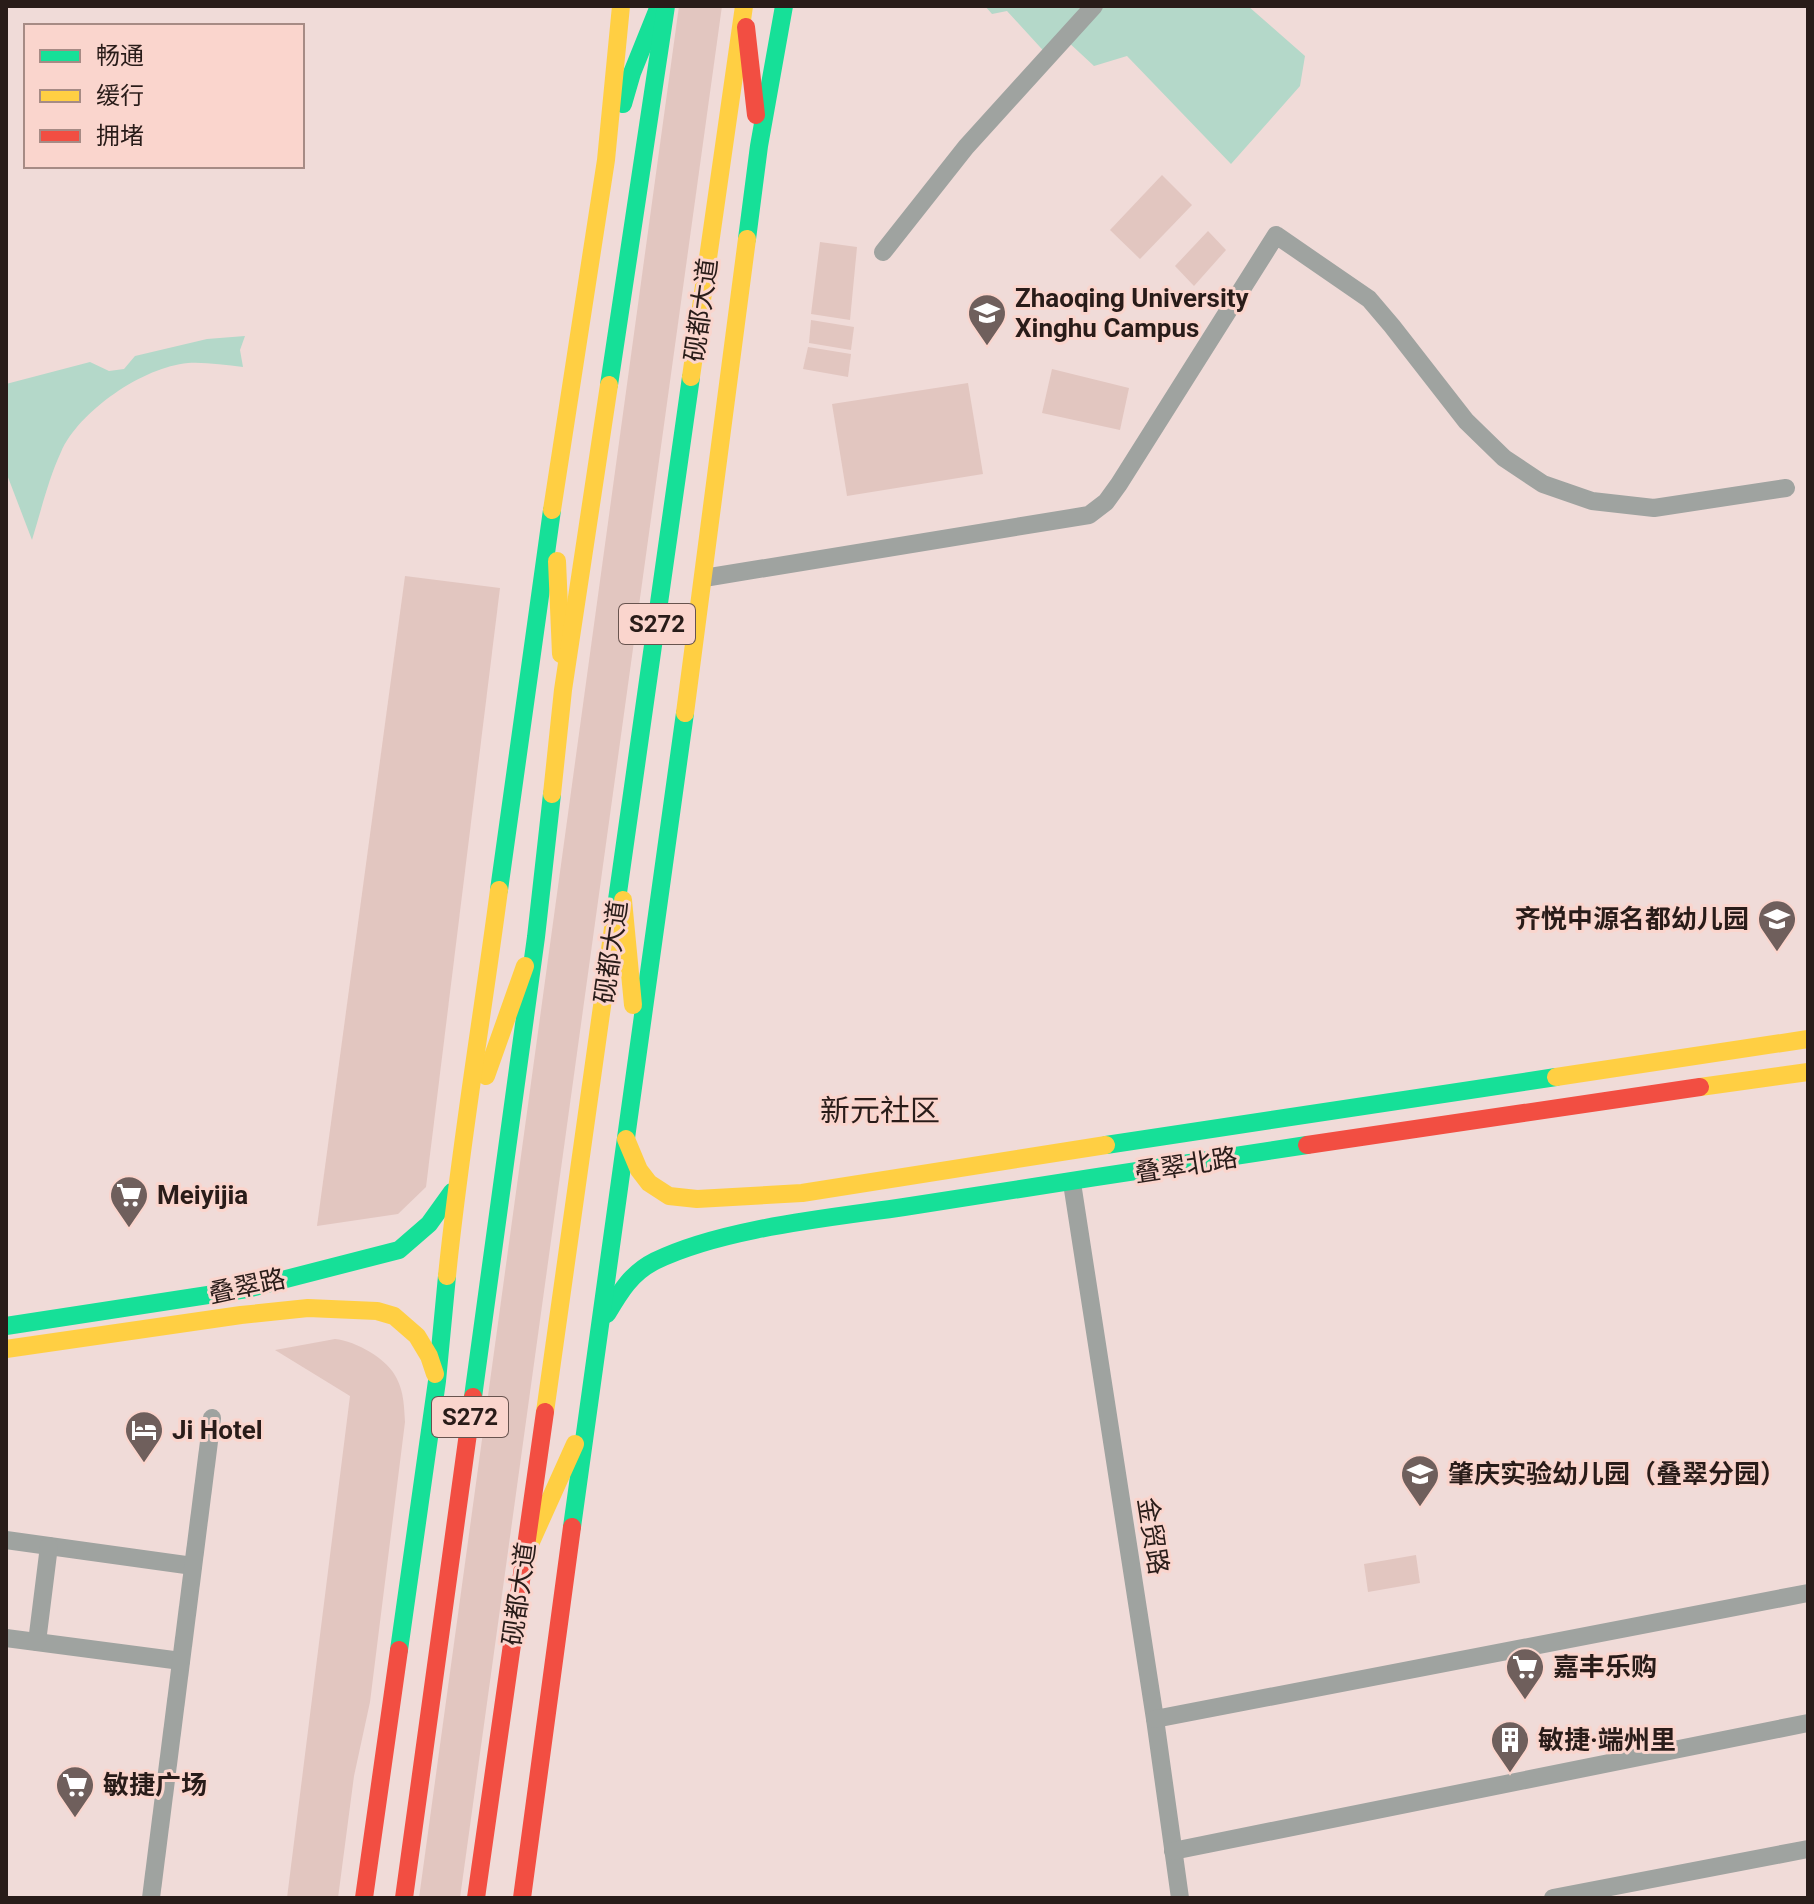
<svg xmlns="http://www.w3.org/2000/svg" width="1814" height="1904" viewBox="0 0 1814 1904" font-family="Roboto,'Noto Sans SC',sans-serif">
<style>
.green{fill:#e2c6c0}
.water{fill:#b4d8c9}
.lines{fill:none;stroke-linecap:round;stroke-linejoin:round}
.street{stroke:#9fa3a0;stroke-width:18}
.fast{stroke:#16e098;stroke-width:18}
.slow{stroke:#ffcf43;stroke-width:18}
.jam{stroke:#f24e42;stroke-width:18}
.labels{text-anchor:middle;dominant-baseline:central;stroke-width:6;stroke-linejoin:round;paint-order:stroke}
.shield{fill:#fad5cd;stroke:#68544f;stroke-width:2}
.shield-label{font-size:24px;font-weight:bold;fill:#291c19}
.poi-label{font-size:26px;font-weight:bold;fill:#291c19;stroke:#fad5cd;text-anchor:start}
.street-label{font-size:26px;fill:#291c19;stroke:#fad5cd}
.quarter-label{font-size:30px;fill:#291c19;stroke:#fad5cd}
</style>
<rect width="100%" height="100%" fill="#f0dbd8"/>
<g class="green">
<polygon points="679,6 722,6 460,1898 419,1898"/>
<polygon points="1162,175 1192,205 1140,259 1110,230"/>
<polygon points="1208,231 1226,250 1194,286 1175,266"/>
<polygon points="820,242 857,247 850,320 811,314"/>
<polygon points="811,320 854,327 851,350 809,343"/>
<polygon points="808,347 851,354 848,377 803,369"/>
<polygon points="1052,369 1129,388 1120,430 1042,413"/>
<polygon points="968,383 983,474 847,496 832,404"/>
<polygon points="405,576 500,588 426,1187 398,1214 317,1226"/>
<path d="M335 1339C356 1341 388 1359 397 1379 404 1393 404 1407 405 1422L370 1702 354 1776 338 1898H287L350 1396 275 1350Z"/>
<polygon points="1416,1555 1420,1583 1368,1592 1364,1564"/>
</g>
<g class="water">
<polygon points="985,6 1248,6 1305,56 1300,86 1231,164 1127,56 1094,66 1066,40 1050,58 1007,11 992,14"/>
<path d="M245 336 240 350 243 367C225 365 205 362 188 363 143 367 79 411 61 452 48 480 41 511 32 540L6 472V384L90 362 109 371 124 369 135 356 207 339Z"/>
</g>
<g class="lines">
<g class="street">
<polyline points="883,252 966,147 1094,6"/>
<polyline points="704,578 1089,515 1106,502 1119,484 1276,235 1369,299 1392,326 1466,421 1504,458 1543,484 1592,501 1654,508 1786,488"/>
<polyline points="1072,1183 1155,1719 1180,1898"/>
<polyline points="6,1540 193,1566"/>
<polyline points="6,1638 181,1661"/>
<polyline points="37,1642 49,1546"/>
<polyline points="1155,1719 1808,1593"/>
<polyline points="1173,1851 1808,1723"/>
<polyline points="151,1898 212,1418"/>
<polyline points="1553,1898 1808,1849"/>
</g>
<g class="fast">
<polyline points="623,104 632,73 659,6"/>
<polyline points="747,239 759,146 784,6"/>
<polyline points="609,385 666,6"/>
<polyline points="499,890 552,510"/>
<polyline points="614,921 691,377"/>
<polyline points="1106,1145 1556,1077"/>
<path d="M607 1314C620 1292 631 1273 655 1261 723 1228 829 1218 904 1207 1038 1186 1173 1165 1307 1145"/>
<polyline points="6,1326 247,1289 399,1250 429,1224 452,1192"/>
<polyline points="473,1397 536,937 552,794"/>
<polyline points="572,1527 685,713"/>
<polyline points="399,1650 437,1381 447,1276"/>
</g>
<g class="slow">
<polyline points="691,377 744,6"/>
<polyline points="552,510 606,160 621,6"/>
<polyline points="557,561 561,654"/>
<polyline points="685,713 747,239"/>
<polyline points="552,794 563,690 609,385"/>
<polyline points="623,900 633,1005"/>
<polyline points="486,1076 525,966"/>
<polyline points="1556,1077 1808,1039"/>
<polyline points="1700,1087 1808,1072"/>
<polyline points="626,1139 639,1170 649,1183 669,1196 697,1199 802,1193 1106,1145"/>
<path d="M447 1276C460 1147 482 1019 499 890"/>
<polyline points="6,1349 241,1315 308,1308 377,1311 394,1316 417,1336 429,1356 435,1374"/>
<polyline points="545,1412 614,921"/>
<polyline points="530,1544 575,1444"/>
</g>
<g class="jam">
<polyline points="746,27 756,115"/>
<polyline points="1307,1145 1700,1087"/>
<polyline points="364,1898 399,1650"/>
<polyline points="404,1898 473,1397"/>
<polyline points="476,1898 545,1412"/>
<polyline points="522,1898 572,1527"/>
</g>
</g>
<defs>
<symbol id="university-pin" viewBox="-11 -11 22 30"><path d="M0 17L-7.5 6A9.5 9.5 0 1 1 7.5 6Z" fill="#6f5f5c" stroke="#fad5cd"/><path d="M0-5L7-2L0 1L-7-2ZM-4 1L0 2.5L4 1V4Q0 6-4 4Z" fill="#fff"/></symbol>
<symbol id="school-pin" viewBox="-11 -11 22 30"><path d="M0 17L-7.5 6A9.5 9.5 0 1 1 7.5 6Z" fill="#6f5f5c" stroke="#fad5cd"/><path d="M0-5L7-2L0 1L-7-2ZM-4 1L0 2.5L4 1V4Q0 6-4 4Z" fill="#fff"/></symbol>
<symbol id="supermarket-pin" viewBox="-11 -11 22 30"><path d="M0 17L-7.5 6A9.5 9.5 0 1 1 7.5 6Z" fill="#6f5f5c" stroke="#fad5cd"/><path d="M-6-5.5h2.5l.6 2H6L4.5 2H-2.5L-4.4-4H-6ZM-1.5 3.2a1.3 1.3 0 1 0 .1 0ZM3 3.2a1.3 1.3 0 1 0 .1 0Z" fill="#fff"/></symbol>
<symbol id="hotel-pin" viewBox="-11 -11 22 30"><path d="M0 17L-7.5 6A9.5 9.5 0 1 1 7.5 6Z" fill="#6f5f5c" stroke="#fad5cd"/><path d="M-6-4.5h1.5V1H6V5H4.5V3h-9V5H-6ZM-4 0a1.8 1.8 0 1 1 3.6 0ZM.5 0V-2.5h3Q6-2.5 6 0Z" fill="#fff"/></symbol>
<symbol id="building-pin" viewBox="-11 -11 22 30"><path d="M0 17L-7.5 6A9.5 9.5 0 1 1 7.5 6Z" fill="#6f5f5c" stroke="#fad5cd"/><path d="M-4-6H4V6H1V3H-1V6H-4ZM-2.5-4.3h1.7v1.8h-1.7ZM.8-4.3h1.7v1.8H.8ZM-2.5-1h1.7V.8h-1.7ZM.8-1h1.7V.8H.8Z" fill="#fff"/></symbol>
</defs>
<g fill-rule="evenodd">
<use href="#university-pin" x="965" y="291" width="44" height="60"/>
<use href="#school-pin" x="1755" y="897" width="44" height="60"/>
<use href="#supermarket-pin" x="107" y="1173" width="44" height="60"/>
<use href="#hotel-pin" x="122" y="1408" width="44" height="60"/>
<use href="#school-pin" x="1398" y="1452" width="44" height="60"/>
<use href="#supermarket-pin" x="1503" y="1645" width="44" height="60"/>
<use href="#building-pin" x="1488" y="1718" width="44" height="60"/>
<use href="#supermarket-pin" x="53" y="1763" width="44" height="60"/>
</g>
<g class="labels">
<g class="shield">
<rect x="619" y="604" width="76" height="40" rx="6"/>
<rect x="432" y="1397" width="76" height="40" rx="6"/>
</g>
<g class="shield-label">
<text x="657" y="624">S272</text>
<text x="470" y="1417">S272</text>
</g>
<g class="poi-label">
<text x="1015" y="298">Zhaoqing University<tspan x="1015" dy="30">Xinghu Campus</tspan></text>
<text x="1749" y="919" text-anchor="end">齐悦中源名都幼儿园</text>
<text x="157" y="1195">Meiyijia</text>
<text x="172" y="1430">Ji Hotel</text>
<text x="1448" y="1474">肇庆实验幼儿园（叠翠分园）</text>
<text x="1553" y="1667">嘉丰乐购</text>
<text x="1538" y="1740">敏捷·端州里</text>
<text x="103" y="1785">敏捷广场</text>
</g>
<g class="street-label">
<text transform="translate(701 310) rotate(-82)">砚都大道</text>
<text transform="translate(611 952) rotate(-82)">砚都大道</text>
<text transform="translate(1186 1165) rotate(-9)">叠翠北路</text>
<text transform="translate(247 1286) rotate(-12)">叠翠路</text>
<text transform="translate(1153 1536) rotate(81)">金贸路</text>
<text transform="translate(519 1594) rotate(-82)">砚都大道</text>
</g>
<g class="quarter-label">
<text x="880" y="1110">新元社区</text>
</g>
</g>
<rect width="1814" height="1904" fill="none" stroke="#291c19" stroke-width="16"/>
<rect x="24" y="24" width="280" height="144" fill="#fad5cd" stroke="#a68b85" stroke-width="2"/>
<rect x="40" y="50" width="40" height="12" fill="#16e098" stroke="#a68b85" stroke-width="2"/>
<text x="96" y="64" font-size="24" fill="#291c19">畅通</text>
<rect x="40" y="90" width="40" height="12" fill="#ffcf43" stroke="#a68b85" stroke-width="2"/>
<text x="96" y="104" font-size="24" fill="#291c19">缓行</text>
<rect x="40" y="130" width="40" height="12" fill="#f24e42" stroke="#a68b85" stroke-width="2"/>
<text x="96" y="144" font-size="24" fill="#291c19">拥堵</text>
</svg>
